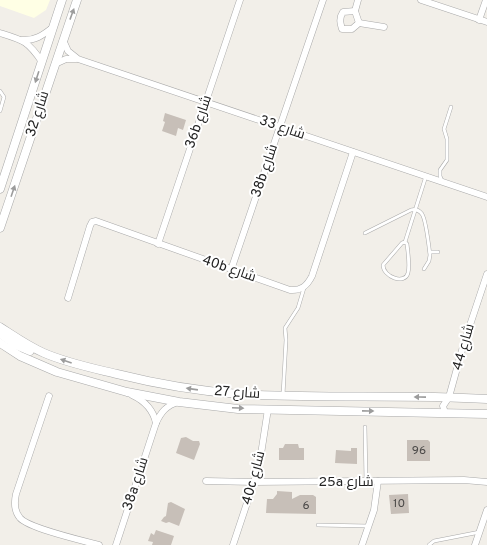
<svg xmlns="http://www.w3.org/2000/svg" width="487" height="545" viewBox="0 0 487 545" font-family="Overpass,Cairo,sans-serif">
<style>
.education{fill:#ffffe5}
.building{fill:#c7bfb8}
.lines{fill:none;stroke-linecap:round;stroke-linejoin:round}
.service-casing{stroke:#a9a9a9;stroke-width:4}
.minor-casing{stroke:#a9a9a9;stroke-width:7}
.tertiary-casing{stroke:#a9a9a9;stroke-width:9}
.service{stroke:#fff;stroke-width:3}
.minor{stroke:#fff;stroke-width:6}
.tertiary{stroke:#fff;stroke-width:8}
.oneway{fill:#9c9c9c}
.labels{text-anchor:middle;dominant-baseline:central;stroke-width:4;stroke-linejoin:round;paint-order:stroke}
.number-label{font-size:12px;fill:#4b4948}
.street-label{font-size:14px;fill:#222;stroke:#fff}
</style>
<rect width="100%" height="100%" fill="#f2efe9"/>
<polygon class="education" points="0,0 50,0 46,10 34,18 0,6"/>
<g class="building">
<polygon points="165,113 186,120 183,130 178,128 176,136 162,131 165,122 163,121"/>
<polygon points="186,437 193,441 199,441 200,444 194,460 176,453 181,438"/>
<polygon points="407,440 428,440 430,442 430,461 407,461"/>
<polygon points="285,444 298,444 299,448 304,448 304,460 279,460 279,448 283,448"/>
<polygon points="351,448 357,448 357,464 335,463 336,450 351,451"/>
<polygon points="277,491 292,492 292,499 300,495 313,495 316,497 316,514 266,513 267,499 273,499 277,494"/>
<polygon points="408,494 409,513 391,514 389,495"/>
<polygon points="171,502 185,509 179,526 169,522 166,523 161,521 164,517 166,516 168,503"/>
<polygon points="156,530 174,536 171,545 152,545 153,542 148,541 151,533 154,535"/>
</g>
<g class="lines">
<defs>
<g id="service">
<polyline points="0,91 4,97 0,111"/>
<polyline points="442,181 440,176 440,170 447,160 447,139 444,129 451,107"/>
<path d="M365 233 411 210C415 209 419 210 422 214 426 220 429 247 430 255L429 261 424 269"/>
<path d="M405 242 407 244C408 253 410 265 408 273 405 285 383 277 383 265L402 243Z"/>
<polyline points="405,242 426,176"/>
<polyline points="430,252 438,252"/>
<polyline points="283,395 286,340 285,328 298,308 304,288"/>
<polyline points="365,427 366,481"/>
<polyline points="318,525 368,526"/>
<polyline points="429,545 434,541 480,532"/>
</g>
<g id="minor">
<polyline points="358,0 355,11 359,23"/>
<polyline points="421,0 487,22"/>
<path d="M355 11 343 12C339 18 340 22 342 29H352L359 23 384 27"/>
<polyline points="479,20 486,0"/>
<path d="M0 33C23 40 28 41 42 62"/>
<path d="M22 40C35 41 43 35 52 28"/>
<polyline points="63,40 68,51 78,59 487,197"/>
<polyline points="55,64 66,59 76,59"/>
<polyline points="158,244 240,0"/>
<polyline points="231,270 323,0"/>
<path d="M68 298 90 226 92 222 96 221 290 290C301 291 307 286 312 276L353 152"/>
<path d="M132 395C145 401 153 409 156 423"/>
<path d="M49 396 16 494C14 503 14 511 20 518 28 528 84 541 99 545"/>
<polyline points="445,413 443,406 449,397 464,343 487,274"/>
<polyline points="206,481 254,482 464,480 487,482"/>
<path d="M116 545 156 423C161 412 166 406 178 402"/>
<polyline points="233,545 259,467 268,409"/>
<polyline points="362,545 374,510 378,481"/>
<polyline points="475,545 487,510"/>
</g>
<g id="tertiary">
<polyline points="0,189 62,0"/>
<polyline points="0,228 77,0"/>
<path d="M0 327C14 336 28 346 44 353 67 363 92 368 117 374 157 384 198 391 239 394 321 399 404 394 487 399"/>
<polyline points="0,334 16,345 30,351"/>
<polyline points="0,343 20,356 57,372 127,392 179,402 238,409 487,414"/>
</g>
</defs>
<use href="#service" class="service-casing"/>
<use href="#minor" class="minor-casing"/>
<use href="#tertiary" class="tertiary-casing"/>
<use href="#service" class="service"/>
<use href="#minor" class="minor"/>
<use href="#tertiary" class="tertiary"/>
</g>
<defs><path id="oneway-solid" d="M-6-.8H1V-3.2L6.5 0L1 3.2V.8H-6Z"/></defs>
<g class="oneway">
<use href="#oneway-solid" transform="translate(72 14) rotate(-70)"/>
<use href="#oneway-solid" transform="translate(37 77) rotate(108)"/>
<use href="#oneway-solid" transform="translate(13 191) rotate(-71)"/>
<use href="#oneway-solid" transform="translate(66 361) rotate(-161)"/>
<use href="#oneway-solid" transform="translate(192 389) rotate(-172)"/>
<use href="#oneway-solid" transform="translate(420 397) rotate(-179)"/>
<use href="#oneway-solid" transform="translate(238 408) rotate(3)"/>
<use href="#oneway-solid" transform="translate(368 411) rotate(1)"/>
</g>
<g class="labels">
<g class="number-label">
<text x="419" y="451">96</text>
<text x="399" y="504">10</text>
<text x="306" y="506">6</text>
</g>
<g class="street-label">
<text transform="translate(38 114) rotate(-72)">شارع 32</text>
<text transform="translate(199 122) rotate(-71)">36b شارع</text>
<text transform="translate(282 128) rotate(19)">شارع 33</text>
<text transform="translate(265 171) rotate(-71)">38b شارع</text>
<text transform="translate(229 269) rotate(19)">40b شارع</text>
<text transform="translate(464 347) rotate(-74)">شارع 44</text>
<text transform="translate(237 393) rotate(4)">شارع 27</text>
<text transform="translate(254 478) rotate(-75)">40c شارع</text>
<text x="346" y="482">25a شارع</text>
<text transform="translate(136 484) rotate(-72)">38a شارع</text>
</g>
</g>
</svg>
